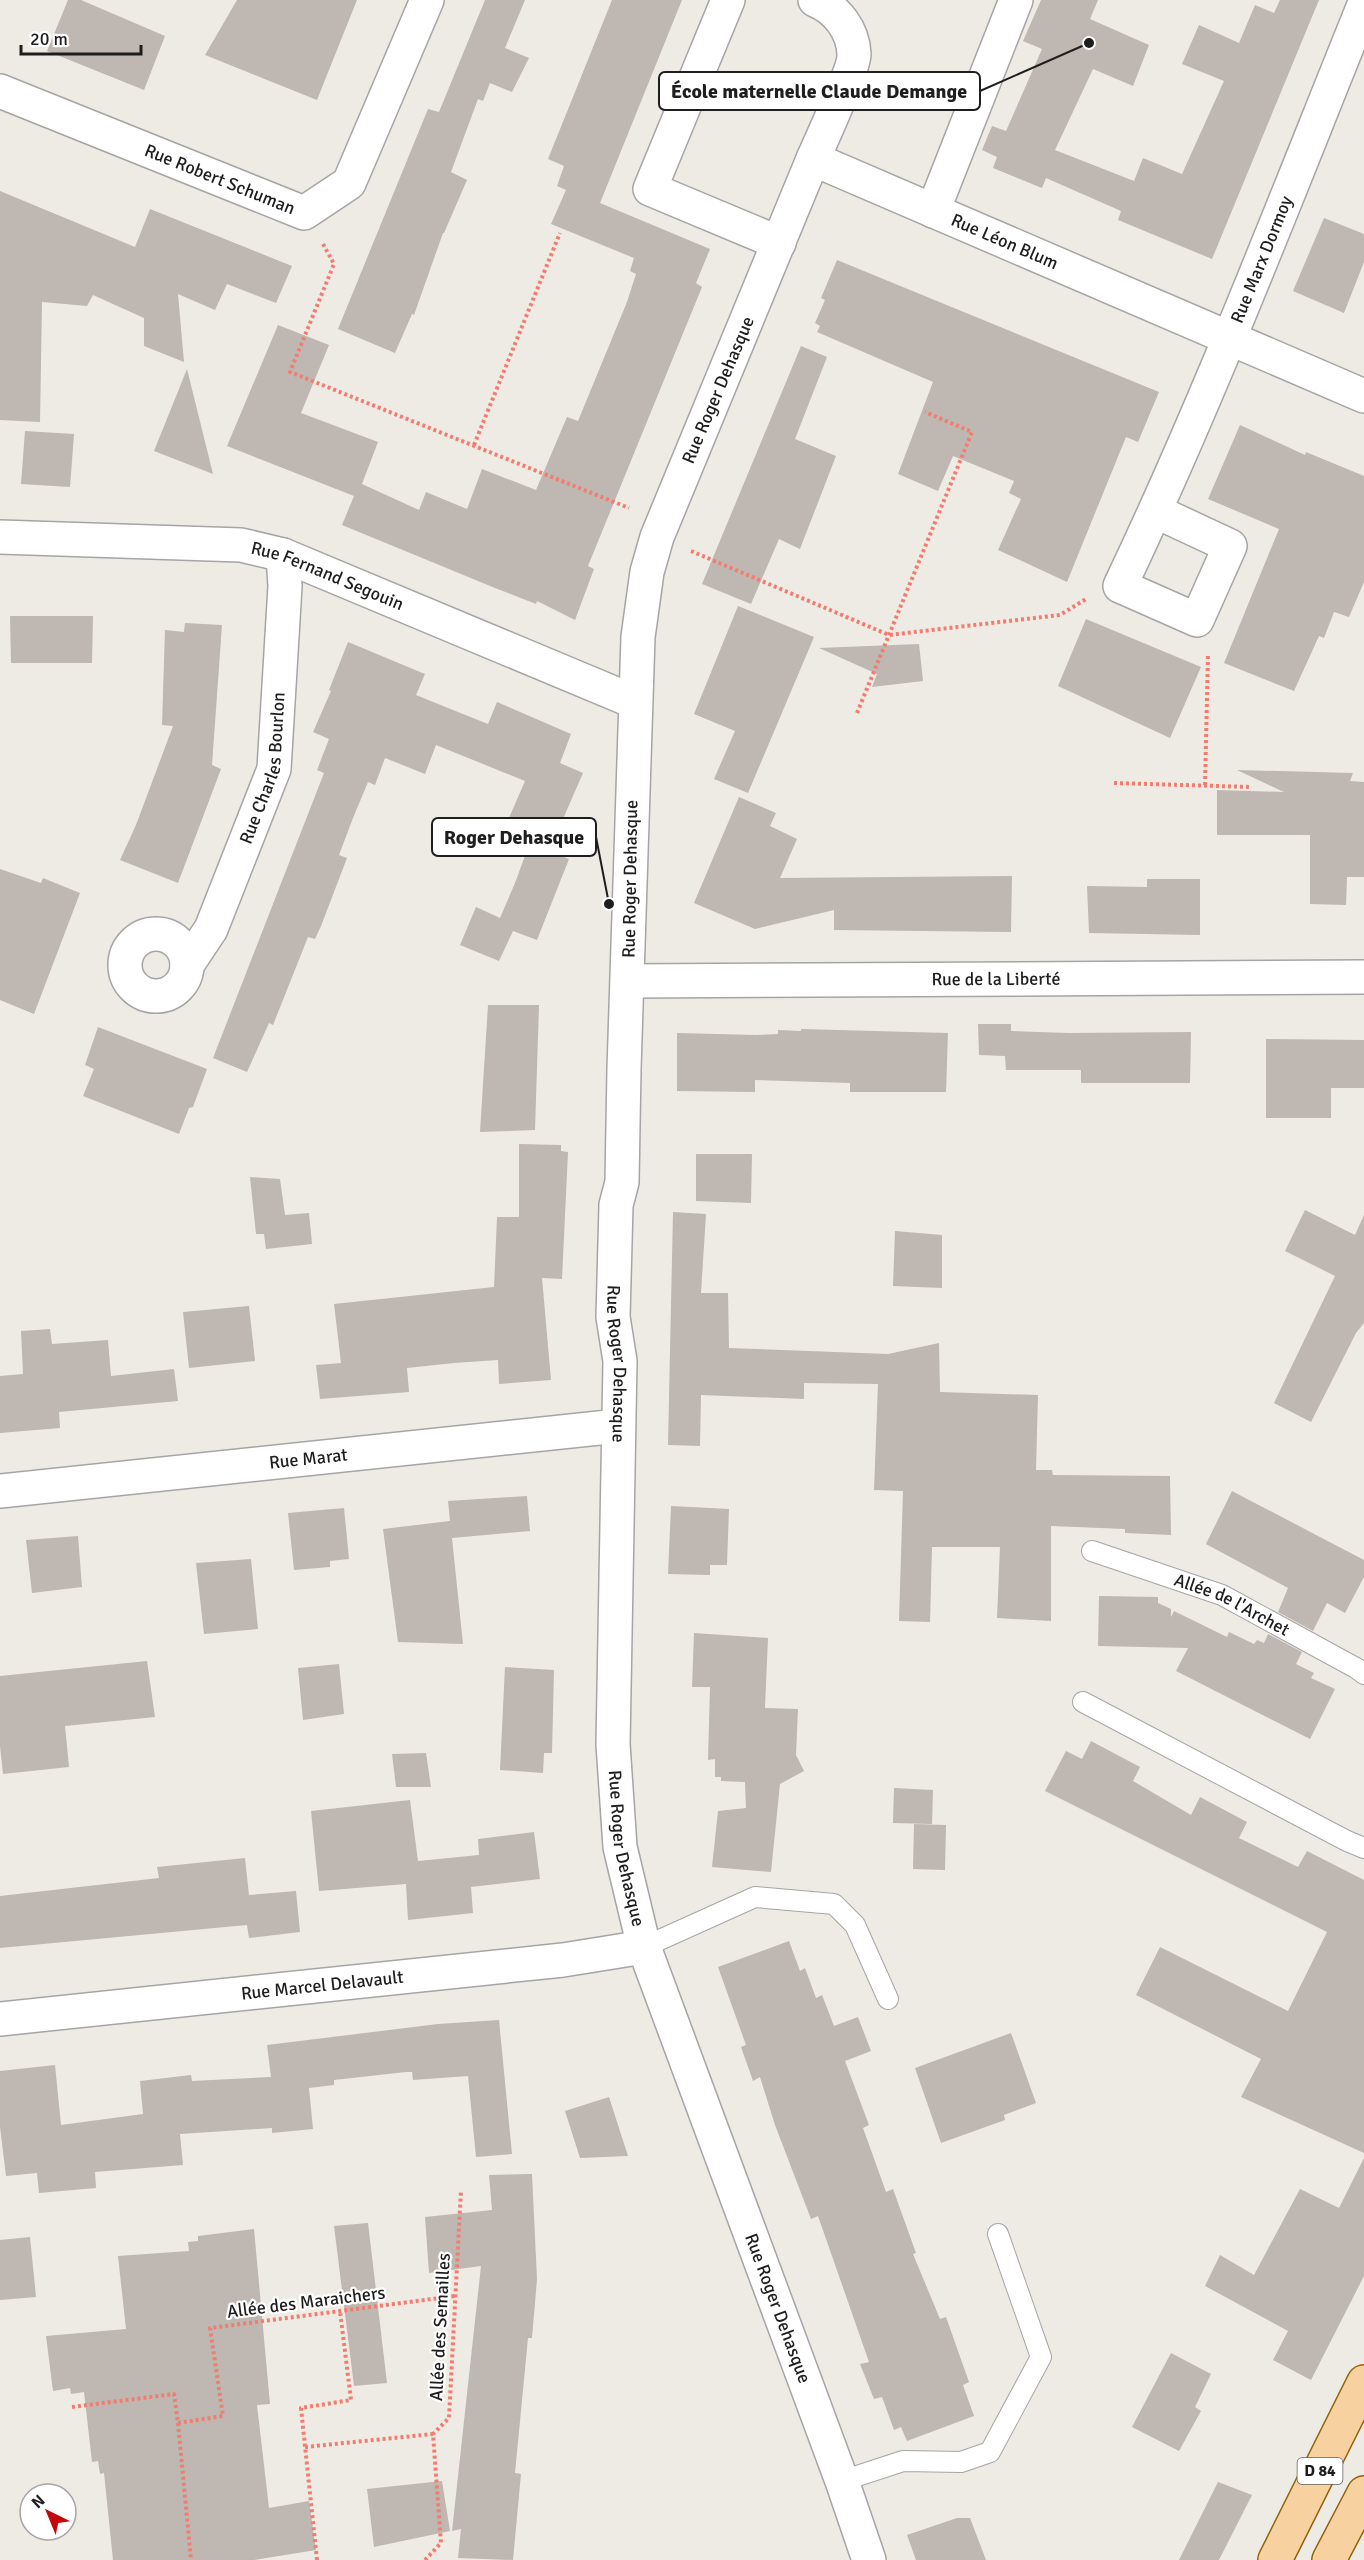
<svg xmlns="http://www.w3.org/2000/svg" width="1364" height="2560" viewBox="0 0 1364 2560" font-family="Signika,sans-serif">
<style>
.building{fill:#bfb7b1}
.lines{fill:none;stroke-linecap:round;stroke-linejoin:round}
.lane-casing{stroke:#a5a5a5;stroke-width:22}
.street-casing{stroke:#a5a5a5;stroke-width:36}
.primary-casing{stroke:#916207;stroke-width:36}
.path{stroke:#f37c70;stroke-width:4;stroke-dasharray:3 3;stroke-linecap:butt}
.lane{stroke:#fff;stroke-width:20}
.street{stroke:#fff;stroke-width:33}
.primary{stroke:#f8d1a0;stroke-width:33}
.labels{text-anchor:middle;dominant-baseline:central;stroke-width:4.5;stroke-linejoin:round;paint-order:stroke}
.shield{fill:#fff;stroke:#626262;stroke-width:1.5}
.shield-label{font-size:16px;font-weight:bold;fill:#1e1e1e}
.street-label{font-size:18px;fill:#1e1e1e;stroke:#fff}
.leader{fill:none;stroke:#1e1e1e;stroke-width:2}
.callout-dot{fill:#1e1e1e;stroke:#fff;stroke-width:2}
.callout{fill:#fff;stroke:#1e1e1e;stroke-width:2}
.callout-label{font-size:20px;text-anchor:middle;font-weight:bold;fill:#1e1e1e}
</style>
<rect width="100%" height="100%" fill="#eeebe4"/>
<g class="building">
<polygon points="68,0 81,0 165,36 144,90 47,51"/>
<polygon points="237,0 357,0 317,100 205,55"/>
<polygon points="485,0 525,0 505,48 529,58 512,92 490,83 483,101 478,99 451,172 467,180 444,233 443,233 414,315 412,314 395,353 338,329 428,109 439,112"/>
<polygon points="612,0 682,0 600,203 710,249 696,283 702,287 588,566 594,569 575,620 537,601 536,604 495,588 342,525 354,496 227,446 278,325 329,345 301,413 378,442 362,484 419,510 426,492 467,509 482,469 536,490 567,417 578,421 627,302 636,274 630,271 634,258 551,224 566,190 557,186 564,166 548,159"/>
<polygon points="1041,0 1098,0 1090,19 1149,45 1133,86 1093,69 1055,150 1134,181 1143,158 1182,174 1224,81 1182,64 1199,25 1239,43 1255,5 1274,13 1280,0 1319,0 1212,259 1118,220 1121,211 1046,178 1042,188 993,168 997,157 982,150 992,126 1006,131 1042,49 1023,41"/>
<polygon points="0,191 135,247 150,209 292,266 276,303 227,284 215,310 178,294 184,362 144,346 144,318 93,295 87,306 42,302 40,422 0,420"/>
<polygon points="1324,218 1364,234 1364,262 1344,313 1293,291"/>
<polygon points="837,260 1159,392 1138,442 1126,437 1067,582 998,550 1021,499 1009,493 1014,481 953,456 938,491 898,474 933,382 817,332 820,326 815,323 825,300 821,298"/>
<polygon points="801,346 827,357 795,439 836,456 800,549 779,539 751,604 702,584"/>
<polygon points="187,369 213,474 154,451"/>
<polygon points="1240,425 1305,455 1306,452 1364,476 1364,582 1349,617 1334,612 1324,638 1319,636 1294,691 1224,663 1279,529 1208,499"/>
<polygon points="25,431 74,434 70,487 21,484"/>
<polygon points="738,606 814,637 748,793 714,779 735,731 694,714"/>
<polygon points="10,616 93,616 92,663 11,663"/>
<polygon points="1086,619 1201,667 1170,738 1058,686"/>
<polygon points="185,623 222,625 212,765 221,769 178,883 120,860 136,825 173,726 162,725 165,630 184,632"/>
<polygon points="348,642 425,674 416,695 453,710 488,724 497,702 571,734 560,763 583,773 549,851 569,859 537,940 513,931 499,961 460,945 476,907 500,918 515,883 529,845 502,834 525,781 436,745 425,774 385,758 375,785 368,782 353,818 339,855 347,858 321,926 315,939 308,937 273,1025 269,1023 247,1072 213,1058 324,773 317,770 329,739 313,732 331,691 329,690"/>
<polygon points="919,644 923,681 872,687 877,674 819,648"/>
<polygon points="1237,770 1353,773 1350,781 1364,782 1364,877 1347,877 1346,905 1310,904 1310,835 1217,835 1217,790 1284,792"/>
<polygon points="739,797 776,813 770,826 797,839 780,878 1012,876 1011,932 834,930 834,910 755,929 694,903"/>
<polygon points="0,869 41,883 43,878 80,893 34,1014 0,1000"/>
<polygon points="1147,879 1200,879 1200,935 1089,933 1087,886 1147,887"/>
<polygon points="488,1005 539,1005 535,1130 480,1132"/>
<polygon points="978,1024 1011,1024 1011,1031 1069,1033 1191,1032 1190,1083 1081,1083 1081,1070 1006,1070 1005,1056 979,1055"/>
<polygon points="98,1027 207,1069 193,1107 189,1108 179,1134 83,1096 94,1069 85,1065"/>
<polygon points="801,1029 948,1033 946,1092 850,1092 850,1083 755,1080 755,1092 677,1091 677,1033 756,1035 778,1034 778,1030 801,1031"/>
<polygon points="1266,1039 1364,1040 1364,1088 1331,1088 1331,1118 1266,1118"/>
<polygon points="519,1144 561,1145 561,1151 568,1152 562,1279 542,1278 551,1380 499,1384 498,1360 454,1363 407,1368 409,1392 320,1399 316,1365 341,1363 334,1304 494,1287 497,1217 519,1217"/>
<polygon points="696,1154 752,1154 751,1203 696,1201"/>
<polygon points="250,1177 280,1179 285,1215 309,1213 312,1244 266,1249 264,1234 256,1234"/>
<polygon points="1305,1210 1355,1235 1364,1215 1364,1323 1356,1333 1311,1422 1274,1403 1335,1276 1285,1251"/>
<polygon points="673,1212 706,1214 701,1293 728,1293 729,1348 888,1354 939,1343 940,1392 1038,1395 1036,1470 1052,1470 1053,1475 1170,1476 1171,1535 1125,1533 1125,1529 1051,1526 1051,1621 997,1618 1000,1547 932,1547 930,1622 899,1621 903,1491 874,1490 878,1384 804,1383 804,1399 701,1395 700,1446 668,1445"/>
<polygon points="895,1231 942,1235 942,1288 893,1286"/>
<polygon points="249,1306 255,1361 189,1368 183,1312"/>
<polygon points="50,1329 52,1344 108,1340 111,1376 174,1369 178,1401 59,1412 60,1428 0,1433 0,1376 23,1374 21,1331"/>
<polygon points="1232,1491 1364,1560 1364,1577 1345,1613 1327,1603 1313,1631 1278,1612 1288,1588 1206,1544"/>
<polygon points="527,1496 530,1531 452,1538 463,1644 398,1642 383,1529 450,1521 448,1501"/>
<polygon points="671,1506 729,1509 727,1565 710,1565 710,1575 668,1574"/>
<polygon points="344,1508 349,1559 330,1561 330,1567 294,1570 288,1513"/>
<polygon points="78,1536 82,1587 32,1593 26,1540"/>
<polygon points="251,1559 258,1629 204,1634 196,1563"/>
<polygon points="1099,1596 1158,1597 1158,1603 1171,1609 1171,1617 1174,1611 1227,1637 1229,1632 1254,1644 1257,1640 1264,1643 1268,1634 1302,1652 1296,1664 1314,1673 1311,1678 1335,1689 1310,1739 1176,1671 1188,1648 1098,1646"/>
<polygon points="694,1633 768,1638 765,1708 798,1709 796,1755 804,1771 780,1784 771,1872 712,1867 718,1811 746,1808 745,1782 721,1781 721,1777 715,1777 715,1759 708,1760 710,1687 692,1687"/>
<polygon points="147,1661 155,1717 65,1726 69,1767 3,1774 0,1746 0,1676"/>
<polygon points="339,1664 344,1714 303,1720 298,1668"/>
<polygon points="505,1667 554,1670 552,1753 544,1753 543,1773 500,1770"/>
<polygon points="1091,1741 1140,1767 1133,1781 1191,1815 1200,1797 1247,1822 1239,1838 1298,1867 1307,1851 1364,1880 1364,2153 1241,2097 1261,2059 1136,1995 1160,1947 1288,2011 1327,1932 1045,1791 1066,1751 1082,1759"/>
<polygon points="426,1753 431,1787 396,1787 392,1754"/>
<polygon points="894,1788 933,1790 932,1824 893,1823"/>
<polygon points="410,1800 418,1861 479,1855 478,1839 534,1832 540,1879 471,1887 473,1913 408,1920 406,1884 319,1891 311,1811"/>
<polygon points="914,1824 946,1825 945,1870 913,1869"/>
<polygon points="245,1858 249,1895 296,1891 300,1932 249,1938 247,1925 0,1948 0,1896 159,1878 157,1867"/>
<polygon points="789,1941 800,1971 805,1968 816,1998 822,1995 834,2026 858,2017 871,2051 845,2061 869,2125 863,2128 886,2192 893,2189 916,2253 913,2254 940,2319 946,2317 969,2382 963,2385 974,2416 907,2441 901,2427 894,2430 882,2397 874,2399 860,2364 869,2362 818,2216 811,2219 775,2125 760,2077 753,2081 741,2047 746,2045 718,1967"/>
<polygon points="499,2020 512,2154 476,2157 468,2076 413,2080 412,2072 406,2072 334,2080 334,2085 309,2088 313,2129 272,2133 272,2128 180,2134 183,2165 95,2172 96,2188 39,2193 37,2173 6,2176 0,2127 0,2071 55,2065 61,2125 143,2114 140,2081 191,2075 192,2081 271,2077 267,2045 438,2024"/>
<polygon points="1011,2033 1036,2103 1004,2115 1005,2120 941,2143 915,2068"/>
<polygon points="609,2097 628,2156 580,2158 565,2111"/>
<polygon points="1364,2158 1364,2276 1311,2380 1273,2360 1288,2331 1205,2286 1220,2255 1254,2275 1300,2189 1339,2208"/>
<polygon points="532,2174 537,2279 532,2338 528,2338 515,2473 521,2474 513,2560 458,2558 461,2529 452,2531 481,2266 429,2273 425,2217 492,2210 489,2175"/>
<polygon points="368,2223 387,2383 354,2386 334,2226"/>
<polygon points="254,2229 270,2404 257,2405 269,2508 309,2501 316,2550 254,2560 113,2560 104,2473 100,2474 98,2461 92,2462 84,2392 71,2394 70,2388 53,2391 46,2336 126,2329 118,2256 189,2251 188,2242 198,2241 198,2236"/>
<polygon points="30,2237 36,2297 0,2300 0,2240"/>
<polygon points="1171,2353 1211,2374 1195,2407 1201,2411 1179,2451 1132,2427"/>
<polygon points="442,2481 450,2531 374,2547 367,2489"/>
<polygon points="1218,2482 1252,2495 1219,2560 1179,2560"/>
<polygon points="957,2518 970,2518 986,2560 916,2560 907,2535"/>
</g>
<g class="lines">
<defs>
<g id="lane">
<path id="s1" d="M1092 1551 1222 1595 1356 1668 1364 1674"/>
<polyline points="1083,1702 1347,1841 1364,1848"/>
<polyline points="644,1947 755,1897 834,1904 855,1925 888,1999"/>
<polyline points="842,2481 903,2461 961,2462 990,2452 1041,2357 998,2234"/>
</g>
<g id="street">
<polyline points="728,0 650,189 779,243"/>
<path id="s2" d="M815 0C837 9 853 30 854 54 855 67 821 141 813 159L1364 396"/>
<path id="s3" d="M0 91 304 213 349 183 427 0"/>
<path id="s4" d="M813 159 657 537 647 572 638 637 624 1069 622 1182 616 1205 613 1317 620 1361 613 1744 620 1847 644 1947 842 2481 869 2560"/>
<polyline points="933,211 1016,0"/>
<path id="s5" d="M1155 511 1230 546 1197 620 1120 586C1210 397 1285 200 1364 5"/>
<path id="s6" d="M0 537 241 545 283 555 635 702"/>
<circle cx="156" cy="965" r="31"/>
<path id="s7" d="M187 965 211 929 274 769 285 586 283 555"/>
<path id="s8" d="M628 981 1364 977"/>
<path id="s9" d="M0 1491 618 1426"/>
<path id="s10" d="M0 2019 563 1960 644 1947"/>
</g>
<g id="primary">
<polyline points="1275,2560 1364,2382"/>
<polyline points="1329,2560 1364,2493"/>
</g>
</defs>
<use href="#lane" class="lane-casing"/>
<use href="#street" class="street-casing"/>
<use href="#primary" class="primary-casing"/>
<g class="path">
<polyline points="323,244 334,264 290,372 629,508"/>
<polyline points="474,445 560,233"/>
<polyline points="691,551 889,635 1060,615 1086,599"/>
<polyline points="857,713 972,432 925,412"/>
<polyline points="1114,783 1252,787"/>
<polyline points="1205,785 1208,654"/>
<polyline points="72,2407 174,2394 178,2423 223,2416 210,2328 455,2296"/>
<polyline points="178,2423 191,2560"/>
<polyline points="305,2447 433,2434"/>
<polyline points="317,2560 301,2408 351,2400 340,2311"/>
<polyline points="425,2560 441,2543 433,2434 449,2418 461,2190"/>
</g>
<use href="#lane" class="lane"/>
<use href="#street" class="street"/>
<use href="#primary" class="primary"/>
</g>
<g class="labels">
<rect class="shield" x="1297.5" y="2458" width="45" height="26" rx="4.5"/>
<g class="shield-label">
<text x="1320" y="2471">D 84</text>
</g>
<g class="street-label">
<text stroke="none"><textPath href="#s3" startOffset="237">Rue Robert Schuman</textPath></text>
<text stroke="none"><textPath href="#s2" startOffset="392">Rue Léon Blum</textPath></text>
<text stroke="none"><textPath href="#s5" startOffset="604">Rue Marx Dormoy</textPath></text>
<text transform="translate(718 390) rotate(-67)">Rue Roger Dehasque</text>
<text stroke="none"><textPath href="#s6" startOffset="333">Rue Fernand Segouin</textPath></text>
<text stroke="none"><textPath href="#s7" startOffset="214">Rue Charles Bourlon</textPath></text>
<text transform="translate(630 879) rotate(-89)">Rue Roger Dehasque</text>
<text stroke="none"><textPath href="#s8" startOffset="368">Rue de la Liberté</textPath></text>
<text stroke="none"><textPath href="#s4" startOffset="1239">Rue Roger Dehasque</textPath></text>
<text stroke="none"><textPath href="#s9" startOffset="310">Rue Marat</textPath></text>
<text stroke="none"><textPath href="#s1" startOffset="150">Allée de l'Archet</textPath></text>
<text stroke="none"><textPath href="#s4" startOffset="1725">Rue Roger Dehasque</textPath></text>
<text stroke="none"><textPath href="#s10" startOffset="324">Rue Marcel Delavault</textPath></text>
<text transform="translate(306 2302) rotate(-7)">Allée des Maraichers</text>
<text stroke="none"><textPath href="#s4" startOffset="2211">Rue Roger Dehasque</textPath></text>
<text transform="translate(440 2327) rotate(-87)">Allée des Semailles</text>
</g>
</g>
<path class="leader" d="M1089 43L980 91M609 904L596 837"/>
<g class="callout-dot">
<circle cx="1089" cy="43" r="6"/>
<circle cx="609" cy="904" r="6"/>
</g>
<g class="callout">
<rect x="659" y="72" width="321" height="38" rx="6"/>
<rect x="432" y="818" width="164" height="38" rx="6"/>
</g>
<g class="callout-label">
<text x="819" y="98">École maternelle Claude Demange</text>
<text x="514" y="844">Roger Dehasque</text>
</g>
<g transform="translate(48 2512) rotate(317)"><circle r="28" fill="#ffffff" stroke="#a5a5a5" stroke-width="1.5"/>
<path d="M0-4.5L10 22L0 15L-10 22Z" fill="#c3090b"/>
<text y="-9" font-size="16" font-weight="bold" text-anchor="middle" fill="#1e1e1e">N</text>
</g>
<path d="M21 45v9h120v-9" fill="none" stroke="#1e1e1e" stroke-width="3"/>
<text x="30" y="45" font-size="18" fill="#1e1e1e" stroke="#ffffff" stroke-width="4.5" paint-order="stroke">20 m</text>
</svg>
